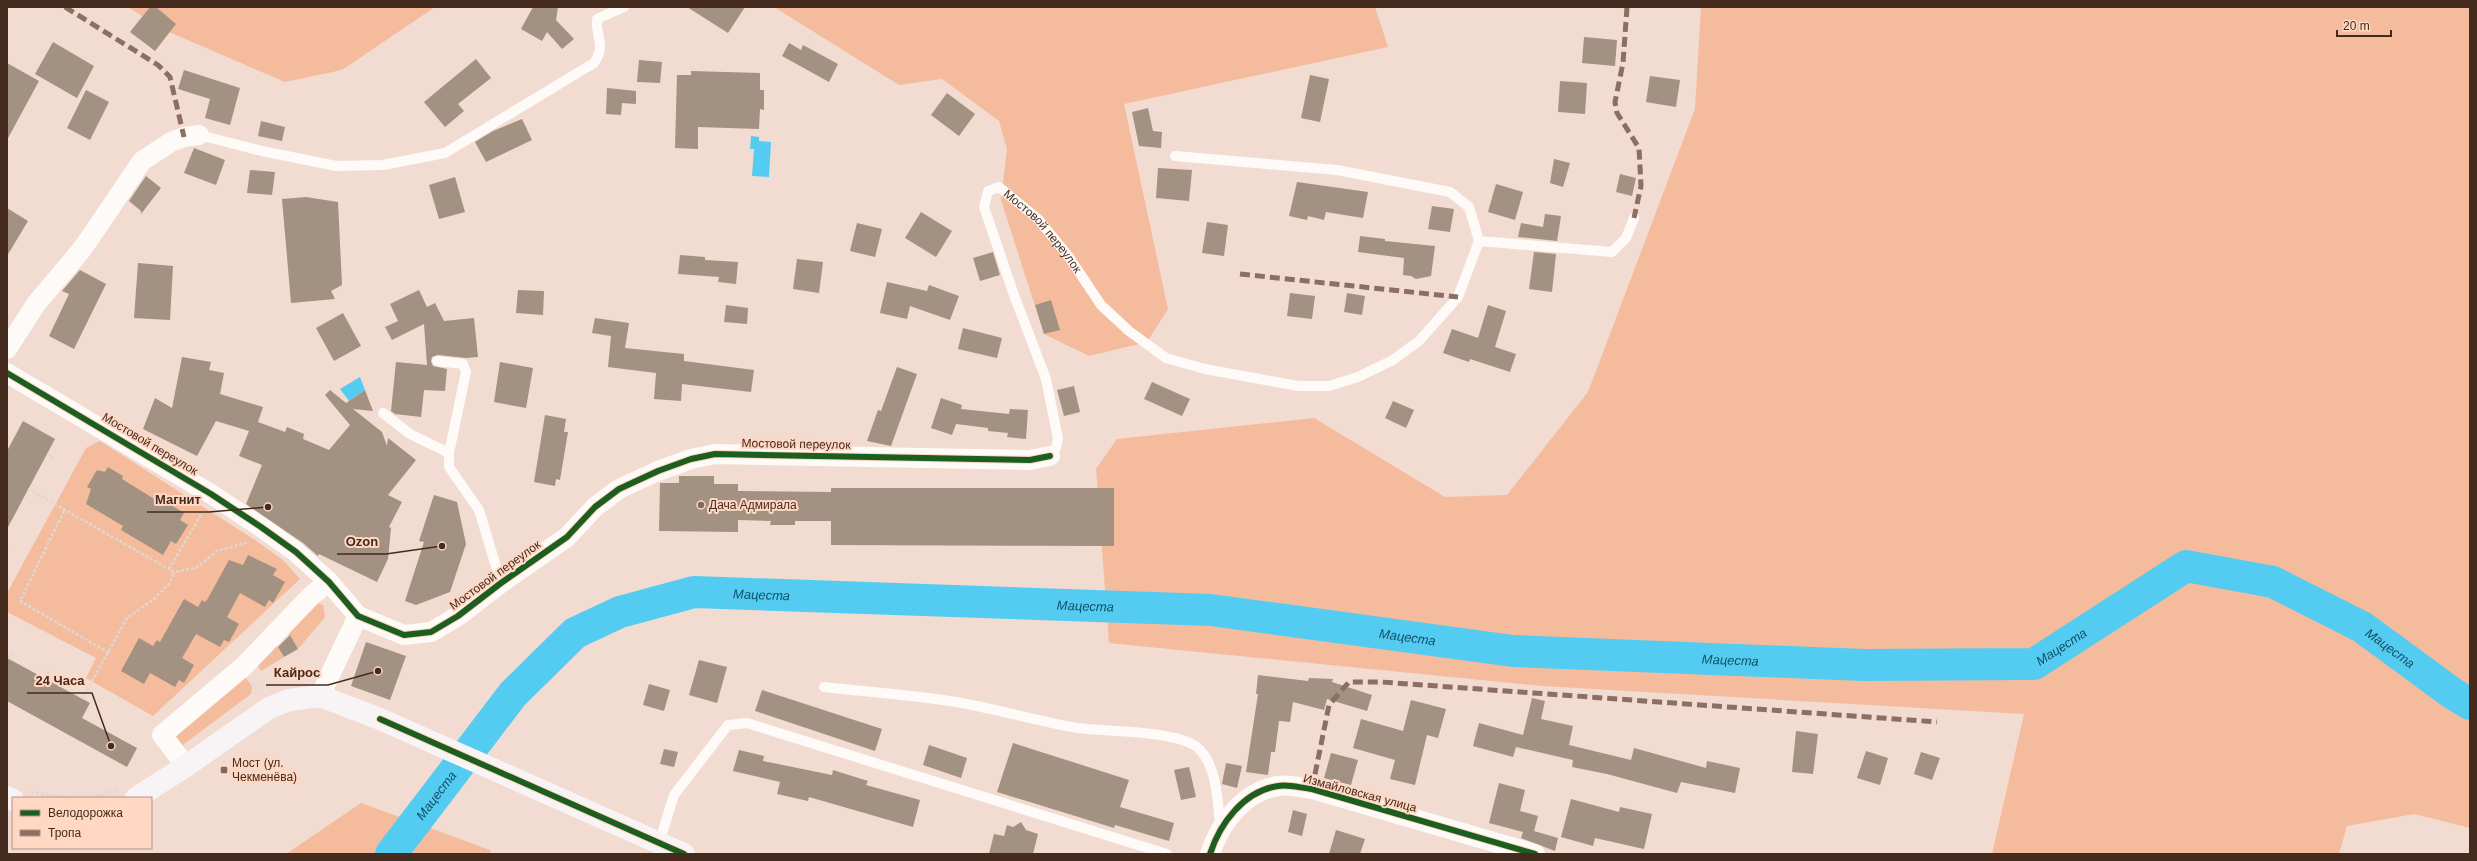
<svg xmlns="http://www.w3.org/2000/svg" width="2477" height="861" viewBox="0 0 2477 861" font-family="Arial,sans-serif">
<style>
.green{fill:#f4bc9d}
.water{fill:#54ccf1}
.lines{fill:none;stroke-linecap:round;stroke-linejoin:round}
.river{stroke:#54ccf1;stroke-width:32}
.building{fill:#a39182}
.path{stroke:#ded7d3;stroke-width:2.5;stroke-dasharray:3 2;stroke-linecap:butt}
.lane{stroke:#fdfaf8;stroke-width:10}
.street{stroke:#fdfaf8;stroke-width:20}
.secondary{stroke:#f8f4f5;stroke-width:22}
.quiet{stroke:#8d6e63;stroke-width:5;stroke-dasharray:10 5;stroke-linecap:butt}
.cycleway-casing{stroke:#ffd7c3;stroke-width:8}
.cycleway{stroke:#1b5e20;stroke-width:6}
.poi-dot{fill:#81695c;stroke:#ffd7c3;stroke-width:1.5}
.labels{text-anchor:middle;dominant-baseline:central;stroke-width:4;stroke-linejoin:round;paint-order:stroke}
.street-label{font-size:12px;fill:#442b1e;stroke:#ffd7c3}
.poi-label{font-size:12px;fill:#442b1e;stroke:#ffd7c3;text-anchor:start}
.water-label{font-size:13px;font-style:italic;fill:#104f66;stroke:#ffd7c3}
.leader{fill:none;stroke:#442b1e;stroke-width:1.5}
.callout-dot{fill:#442b1e;stroke:#ffd7c3;stroke-width:1.5}
.callout-label{font-size:13px;text-anchor:middle;font-weight:bold;fill:#442b1e;stroke:#ffd7c3;stroke-width:4;stroke-linejoin:round;paint-order:stroke}
</style>
<rect width="100%" height="100%" fill="#f2dbd0"/>
<g class="green">
<polygon points="128,7 435,7 342,70 285,82 162,29"/>
<polygon points="774,7 1375,7 1388,47 1124,104 1168,309 1147,342 1089,356 1044,334 1001,200 1007,149 999,121 942,79 899,85"/>
<polygon points="1701,7 2470,7 2470,828 2414,814 2347,826 2339,854 1992,854 2024,714 1542,686 1109,643 1096,469 1117,439 1314,418 1445,497 1507,495 1588,392 1695,109"/>
<polygon points="100,441 255,540 283,560 300,579 153,716 86,678 96,658 7,612 7,593 86,448"/>
<polygon points="313,602 323,605 325,617 298,649 289,634 275,642 284,657 261,671 256,663 308,604"/>
<polygon points="242,673 252,686 251,694 180,747 173,735"/>
<polygon points="361,803 490,850 491,854 286,854"/>
</g>
<g class="water">
<polygon points="751,136 759,137 759,141 771,142 769,177 752,176 754,149 750,149"/>
<polygon points="360,377 365,390 349,401 340,389"/>
</g>
<g class="lines">
<path class="river" id="s1" d="M391 854 513 694 575 633 620 612 694 592 1211 610 1513 651 1864 665 2034 664 2186 566 2273 582 2362 627 2452 693 2470 704"/>
</g>
<g class="building">
<polygon points="150,7 156,7 176,24 155,51 130,32"/>
<polygon points="533,7 558,7 556,20 574,39 562,49 547,32 542,41 521,29"/>
<polygon points="687,7 745,7 728,33"/>
<polygon points="1584,37 1617,40 1615,66 1582,63"/>
<polygon points="53,42 94,66 77,98 35,74"/>
<polygon points="789,43 801,50 803,45 838,64 829,82 782,56"/>
<polygon points="476,59 491,78 458,104 464,111 445,127 424,102"/>
<polygon points="639,60 662,62 660,83 637,82"/>
<polygon points="7,63 39,81 7,140"/>
<polygon points="184,70 240,88 230,125 205,118 210,99 178,89"/>
<polygon points="691,71 760,73 760,90 764,90 764,110 760,109 759,129 698,127 698,149 675,148 677,75 691,75"/>
<polygon points="1310,75 1329,79 1320,122 1301,118"/>
<polygon points="1650,76 1680,80 1676,107 1646,102"/>
<polygon points="1560,81 1587,83 1585,114 1558,112"/>
<polygon points="607,88 636,91 636,104 622,103 621,115 606,114"/>
<polygon points="86,90 109,102 90,140 67,128"/>
<polygon points="947,93 975,114 959,136 931,115"/>
<polygon points="1148,108 1153,131 1162,132 1161,148 1139,146 1132,112"/>
<polygon points="522,119 532,140 486,162 475,142 493,131"/>
<polygon points="261,121 285,127 282,141 258,136"/>
<polygon points="194,148 225,160 216,185 184,173"/>
<polygon points="1554,159 1570,163 1563,187 1550,183"/>
<polygon points="1158,168 1192,170 1189,201 1156,198"/>
<polygon points="250,170 275,172 272,195 247,193"/>
<polygon points="1620,174 1636,178 1632,196 1616,192"/>
<polygon points="146,176 161,188 141,214 141,211 129,201"/>
<polygon points="455,177 465,212 439,219 429,185"/>
<polygon points="1297,182 1368,192 1363,218 1326,212 1324,220 1308,216 1307,220 1289,216"/>
<polygon points="1496,184 1523,192 1515,220 1488,212"/>
<polygon points="306,197 338,202 342,285 331,291 335,299 291,303 282,199"/>
<polygon points="1432,206 1454,209 1450,232 1428,229"/>
<polygon points="7,208 28,221 7,256"/>
<polygon points="921,212 952,231 936,257 905,238"/>
<polygon points="1545,214 1561,216 1557,241 1518,237 1521,223 1543,227"/>
<polygon points="1207,222 1228,225 1224,256 1202,253"/>
<polygon points="857,223 882,229 875,257 850,251"/>
<polygon points="1360,236 1385,239 1385,241 1435,246 1431,276 1416,279 1411,276 1403,275 1404,258 1358,252"/>
<polygon points="993,252 1000,275 980,281 973,258"/>
<polygon points="1534,252 1556,254 1552,292 1529,289"/>
<polygon points="680,255 705,257 705,260 738,262 736,284 718,282 719,277 678,274"/>
<polygon points="797,259 823,262 819,293 793,289"/>
<polygon points="138,263 173,266 170,320 134,318"/>
<polygon points="80,270 106,284 74,349 49,336 69,294 62,291"/>
<polygon points="887,282 927,291 929,285 959,296 950,320 910,306 907,319 880,313"/>
<polygon points="419,290 427,307 435,303 444,321 474,318 478,357 466,358 438,355 432,357 431,361 433,366 447,369 445,391 424,390 421,417 395,414 391,411 396,362 427,365 424,324 392,340 385,327 398,321 390,304"/>
<polygon points="518,290 544,291 543,315 516,313"/>
<polygon points="1290,293 1315,296 1312,319 1287,316"/>
<polygon points="1347,293 1365,296 1362,315 1344,312"/>
<polygon points="1051,300 1060,330 1044,334 1035,305"/>
<polygon points="726,305 748,308 747,324 724,322"/>
<polygon points="1488,305 1506,311 1495,347 1516,354 1510,372 1470,359 1469,362 1443,353 1452,329 1478,338"/>
<polygon points="343,313 361,346 334,361 316,328"/>
<polygon points="595,318 629,323 625,348 684,354 684,361 754,370 751,392 682,384 681,401 654,399 656,373 608,367 611,336 592,333"/>
<polygon points="963,328 1002,338 997,358 958,349"/>
<polygon points="182,357 211,362 209,370 224,373 220,394 263,407 258,422 285,432 287,427 304,434 303,439 329,450 350,425 325,395 330,390 346,403 365,390 373,411 353,409 382,432 387,446 388,438 416,460 388,495 402,502 389,527 391,528 388,559 377,582 319,554 318,556 303,543 246,504 262,465 239,456 249,431 216,421 197,456 143,429 155,398 172,408"/>
<polygon points="500,362 533,368 526,408 494,402"/>
<polygon points="897,367 917,374 891,446 867,441 878,410 881,411"/>
<polygon points="1152,382 1190,399 1182,416 1144,399"/>
<polygon points="1074,386 1080,412 1064,416 1057,390"/>
<polygon points="941,398 962,405 961,409 1009,414 1010,409 1028,410 1026,439 1007,437 1008,433 988,431 988,428 956,424 952,435 931,428"/>
<polygon points="1393,401 1414,410 1406,428 1385,418"/>
<polygon points="545,415 566,419 564,432 568,432 560,480 556,479 555,486 534,482"/>
<polygon points="23,421 55,439 7,529 7,451"/>
<polygon points="108,467 123,476 122,479 164,505 166,502 184,513 180,520 188,525 176,544 171,541 163,555 121,530 123,526 86,504 91,489 87,487 97,470 105,472"/>
<polygon points="679,476 714,476 714,484 738,484 738,491 831,492 831,488 1114,488 1114,546 831,545 831,521 795,521 795,525 770,525 771,521 738,520 738,532 659,531 660,483 679,483"/>
<polygon points="434,495 457,502 466,544 450,592 416,605 405,601 424,542 419,541"/>
<polygon points="248,555 277,569 273,575 285,582 273,603 269,600 265,607 240,593 227,617 239,624 229,642 224,640 220,647 196,634 182,658 194,665 184,683 179,680 175,687 150,673 144,684 121,671 139,638 153,646 157,640 160,642 184,599 198,607 202,600 205,602 207,600 229,560 243,565"/>
<polygon points="290,635 298,649 284,657 278,647"/>
<polygon points="366,642 406,656 390,700 351,686"/>
<polygon points="7,658 90,703 82,718 137,748 127,767 7,701"/>
<polygon points="699,660 727,667 717,703 689,695"/>
<polygon points="1258,675 1308,681 1309,678 1333,679 1332,682 1372,695 1367,711 1327,699 1324,710 1293,702 1290,722 1279,721 1275,752 1271,752 1268,775 1246,772 1258,694 1256,694"/>
<polygon points="649,684 670,690 664,711 643,705"/>
<polygon points="762,690 882,729 875,751 755,711"/>
<polygon points="1532,698 1545,701 1541,719 1573,726 1569,745 1631,760 1634,748 1706,768 1707,761 1740,768 1735,793 1681,782 1677,793 1607,774 1572,767 1573,760 1516,747 1513,757 1473,746 1479,723 1523,735"/>
<polygon points="1411,700 1446,709 1438,738 1427,735 1415,785 1390,779 1395,760 1353,748 1361,719 1403,731"/>
<polygon points="1796,731 1818,734 1813,774 1792,772"/>
<polygon points="1013,743 1129,780 1120,807 1174,823 1169,841 1115,825 1114,828 997,792"/>
<polygon points="929,745 967,758 961,778 923,765"/>
<polygon points="664,749 678,752 674,767 660,764"/>
<polygon points="739,750 764,756 763,761 832,775 833,770 868,781 866,785 920,800 913,827 809,797 808,801 777,794 780,782 733,771"/>
<polygon points="1866,751 1888,758 1880,785 1857,778"/>
<polygon points="1921,752 1940,758 1932,780 1914,774"/>
<polygon points="1331,753 1358,760 1351,785 1324,778"/>
<polygon points="1226,763 1242,766 1237,788 1222,784"/>
<polygon points="1189,767 1196,797 1181,800 1174,770"/>
<polygon points="1499,783 1525,790 1520,811 1538,816 1534,831 1558,838 1555,851 1521,838 1523,832 1489,823"/>
<polygon points="1571,799 1619,812 1620,807 1652,814 1644,849 1595,838 1593,846 1561,837"/>
<polygon points="1293,810 1307,814 1302,836 1288,832"/>
<polygon points="1021,822 1026,830 1038,834 1033,854 989,854 994,834 1004,836 1007,825 1013,827"/>
<polygon points="1336,830 1365,839 1360,854 1329,854"/>
</g>
<g class="lines">
<g class="path">
<polyline points="47,454 55,459"/>
<polyline points="28,489 38,495"/>
<polyline points="37,494 174,572 196,568 217,551 249,542"/>
<polyline points="64,511 20,601 109,653"/>
<polyline points="7,545 9,546"/>
<polyline points="169,569 203,511"/>
<polyline points="8,659 12,652"/>
<polyline points="45,678 49,671"/>
<polyline points="253,682 258,691"/>
<polyline points="82,699 127,618 154,599 169,584 174,572"/>
<polyline points="31,792 72,798"/>
<polyline points="91,798 119,789"/>
</g>
<g class="lane">
<path d="M199 135 262 151 336 166 383 165 445 153 594 63C607 44 595 37 597 19L624 7"/>
<polyline points="1479,241 1612,252 1626,238 1634,218"/>
<polyline points="437,361 463,364 466,372 449,453 449,467 479,510 501,583"/>
<polyline points="383,413 410,434 449,453"/>
<path id="s2" d="M1050 456 1056 448 1058 439 1046 379 1014 295 984 207 988 191 999 187 1038 219 1069 257 1101 305 1129 331 1166 358 1205 369 1298 386H1329L1358 377 1393 360 1420 340 1458 297 1479 241 1469 207 1450 192 1337 170 1175 156"/>
<path d="M824 687C868 692 912 695 956 702 997 709 1037 721 1078 728 1107 732 1174 730 1197 747 1217 764 1218 802 1220 827"/>
<polyline points="659,843 674,795 728,725 747,723 1167,854"/>
</g>
<g class="street">
<polyline points="7,349 36,304 83,248 142,161 171,142 184,137 199,135"/>
<polyline points="7,373 211,494 261,527 296,552 329,582 358,616 404,635 431,632 458,616 501,583 567,537 595,507 619,489 658,471 691,459 715,454 1030,460 1050,456"/>
<polyline points="320,696 358,616"/>
<polyline points="186,766 162,735 244,666 312,595 329,582"/>
<path d="M1210 854C1220 823 1244 791 1278 786 1288 784 1301 788 1312 789L1535 854"/>
</g>
<g class="secondary">
<polyline points="7,797 13,800"/>
<polyline points="136,798 186,766 269,708 289,700 320,696 380,719 684,854"/>
</g>
<g class="quiet">
<polyline points="65,7 158,65 170,77 184,137"/>
<polyline points="1627,7 1623,63 1615,102 1617,113 1639,148 1641,186 1634,218"/>
<polyline points="1240,274 1458,297"/>
<polyline points="1312,789 1329,705 1349,682 1381,682 1937,722"/>
</g>
<defs>
<g id="cycleway">
<polyline points="7,373 211,494 261,527 296,552 329,582 358,616 404,635 431,632 458,616 501,583 567,537 595,507 619,489 658,471 691,459 715,454 1030,460 1050,456"/>
<polyline points="380,719 684,854"/>
<path d="M1210 854C1220 823 1244 791 1278 786 1288 784 1301 788 1312 789L1535 854"/>
</g>
</defs>
<use href="#cycleway" class="cycleway-casing"/>
<use href="#cycleway" class="cycleway"/>
</g>
<g class="poi-dot">
<circle cx="701" cy="505" r="4"/>
<rect x="220" y="766" width="8" height="8" rx="2"/>
</g>
<g class="labels">
<g class="street-label">
<text stroke="none"><textPath href="#s2" startOffset="354">Мостовой переулок</textPath></text>
<text transform="translate(150 444) rotate(31)">Мостовой переулок</text>
<text transform="translate(796 444) rotate(1)">Мостовой переулок</text>
<text transform="translate(495 575) rotate(-36)">Мостовой переулок</text>
<text transform="translate(1360 793) rotate(15)">Измайловская улица</text>
</g>
<g class="poi-label">
<text x="709" y="505">Дача Адмирала</text>
<text x="232" y="763">Мост (ул.<tspan x="232" dy="14">Чекменёва)</tspan></text>
</g>
<g class="water-label">
<text stroke="none"><textPath href="#s1" startOffset="482">Мацеста</textPath></text>
<text stroke="none"><textPath href="#s1" startOffset="806">Мацеста</textPath></text>
<text stroke="none"><textPath href="#s1" startOffset="1130">Мацеста</textPath></text>
<text stroke="none"><textPath href="#s1" startOffset="1790">Мацеста</textPath></text>
<text stroke="none"><textPath href="#s1" startOffset="2162">Мацеста</textPath></text>
<text stroke="none"><textPath href="#s1" startOffset="1454">Мацеста</textPath></text>
<text stroke="none"><textPath href="#s1" startOffset="74">Мацеста</textPath></text>
</g>
</g>
<path class="leader" d="M268 507L209 512H147M442 546L386 554H337M378 671L328 685H266M111 746L92 693H27"/>
<g class="callout-dot">
<circle cx="268" cy="507" r="4"/>
<circle cx="442" cy="546" r="4"/>
<circle cx="378" cy="671" r="4"/>
<circle cx="111" cy="746" r="4"/>
</g>
<g class="callout-label">
<text x="178" y="504">Магнит</text>
<text x="362" y="546">Ozon</text>
<text x="297" y="677">Кайрос</text>
<text x="60" y="685">24 Часа</text>
</g>
<rect width="2477" height="861" fill="none" stroke="#442b1e" stroke-width="16"/>
<rect x="12" y="797" width="140" height="52" fill="#ffd7c3" stroke="#b49281"/>
<rect x="20" y="810" width="20" height="6" fill="#1b5e20" stroke="#b49281"/>
<text x="48" y="817" font-size="12" fill="#442b1e">Велодорожка</text>
<rect x="20" y="830" width="20" height="6" fill="#8d6e63" stroke="#b49281"/>
<text x="48" y="837" font-size="12" fill="#442b1e">Тропа</text>
<path d="M2337 30v6h54v-6" fill="none" stroke="#442b1e" stroke-width="2"/>
<text x="2343" y="30" font-size="12" fill="#442b1e" stroke="#ffd7c3" stroke-width="3" paint-order="stroke">20 m</text>
</svg>
